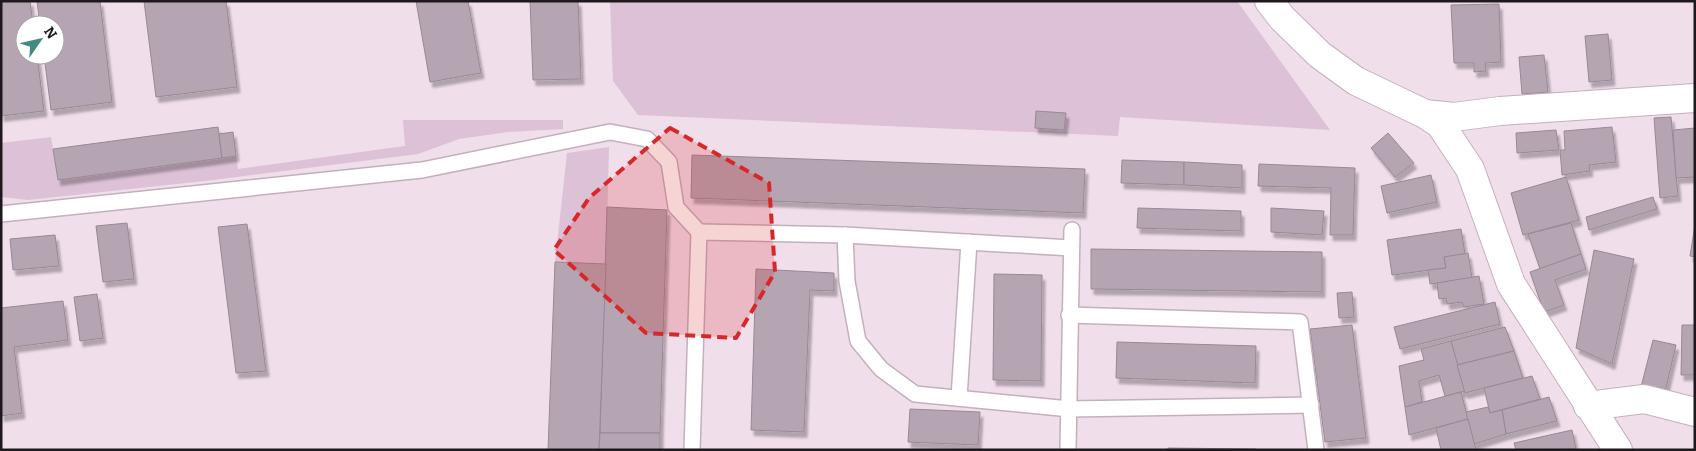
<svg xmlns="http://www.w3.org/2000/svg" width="1696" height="451" viewBox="0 0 1696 451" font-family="Bitter,serif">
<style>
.green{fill:#ddc1d6}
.building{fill:#b5a4b1;stroke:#998895;filter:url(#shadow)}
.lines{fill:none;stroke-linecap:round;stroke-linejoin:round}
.service-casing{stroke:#c2b0bd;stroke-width:18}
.minor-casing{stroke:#c2b0bd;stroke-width:30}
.service{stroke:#fff;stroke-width:15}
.minor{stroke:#fff;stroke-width:28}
.marked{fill:#d62828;fill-opacity:0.2;stroke:#d62828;stroke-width:4;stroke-dasharray:10 6;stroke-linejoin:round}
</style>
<defs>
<filter id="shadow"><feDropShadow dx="3" dy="5.5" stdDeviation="1" flood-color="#0004"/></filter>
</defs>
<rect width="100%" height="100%" fill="#f0deeb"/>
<g class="green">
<polygon points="610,1 1237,1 1330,130 1120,117 1118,136 638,115 613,81"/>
<polygon points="403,120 563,120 563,129 508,132 459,139 418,154 205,181 28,200 1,197 1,143 51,137 58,180 236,156 238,169 405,146"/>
<polygon points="609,147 606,264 555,262 567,153"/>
</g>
<g class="building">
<polygon points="1,1 30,1 33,25 25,25 25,55 37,55 44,111 1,116"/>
<polygon points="37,1 100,1 112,102 51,110 44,55 55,55 55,25 40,25"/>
<polygon points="144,1 226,1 237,87 156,97"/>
<polygon points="416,1 468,1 481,73 430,82"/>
<polygon points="530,1 578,1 581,79 533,80"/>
<polygon points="1499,4 1501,62 1485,63 1486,71 1474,72 1474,63 1454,63 1451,5"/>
<polygon points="1608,34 1612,80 1589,82 1585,36"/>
<polygon points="1544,55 1548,92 1522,94 1519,57"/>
<polygon points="1036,111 1066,113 1064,130 1035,128"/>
<polygon points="1671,117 1678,196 1660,198 1654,118"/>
<polygon points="218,127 222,158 58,180 53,149"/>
<polygon points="1612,127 1616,162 1589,165 1590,171 1562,175 1560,150 1565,150 1564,131"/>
<polygon points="1695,128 1695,177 1676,178 1673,130"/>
<polygon points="1556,130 1559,150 1517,153 1516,133"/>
<polygon points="233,132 236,156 222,158 219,134"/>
<polygon points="1388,133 1414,163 1395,177 1371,148"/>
<polygon points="692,155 1085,169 1083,213 691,198"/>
<polygon points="1122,160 1184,162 1184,185 1121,183"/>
<polygon points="1184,162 1242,165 1242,188 1184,185"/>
<polygon points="1259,164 1355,168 1353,235 1330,235 1331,188 1258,186"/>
<polygon points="1431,175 1437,202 1387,213 1381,186"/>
<polygon points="1566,177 1579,220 1523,235 1511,193"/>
<polygon points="1653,197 1657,209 1589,230 1586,217"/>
<polygon points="607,207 667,210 660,433 600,433"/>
<polygon points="1138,208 1241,211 1241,231 1137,228"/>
<polygon points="1271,208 1324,211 1322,235 1271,232"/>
<polygon points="127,223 134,279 103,282 96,226"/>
<polygon points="1571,223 1581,254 1540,269 1528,234"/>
<polygon points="247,224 266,371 236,373 218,227"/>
<polygon points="1695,225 1695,257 1690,256"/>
<polygon points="1461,229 1465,254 1444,257 1446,268 1392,275 1387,240"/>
<polygon points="55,235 59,266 13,270 10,239"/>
<polygon points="1091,249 1322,252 1322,292 1091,289"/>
<polygon points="1594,250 1634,259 1612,364 1576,348"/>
<polygon points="1468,253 1472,278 1430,284 1428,270 1446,268 1444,257"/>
<polygon points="1581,254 1586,269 1555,280 1564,305 1544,312 1530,272"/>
<polygon points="555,262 606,264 599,450 548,450"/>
<polygon points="756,269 834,273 834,291 810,290 804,432 751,430"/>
<polygon points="994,274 1042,275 1041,381 993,380"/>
<polygon points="1479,276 1484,304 1464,307 1462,302 1447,304 1446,298 1439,299 1437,283"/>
<polygon points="1352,292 1354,317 1339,318 1337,293"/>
<polygon points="97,294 103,338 80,341 74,297"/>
<polygon points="63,301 68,340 14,347 22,413 1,416 1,308"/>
<polygon points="1495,302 1500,324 1400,349 1394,327"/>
<polygon points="1352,325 1366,438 1325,442 1310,329"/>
<polygon points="1682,325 1695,325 1695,375 1681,375"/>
<polygon points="1505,327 1514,351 1457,365 1451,341"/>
<polygon points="1653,340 1676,345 1665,392 1641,387"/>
<polygon points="1451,341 1465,391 1445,396 1439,375 1419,381 1422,402 1405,407 1399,366 1424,360 1421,349"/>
<polygon points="1117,342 1256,346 1255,383 1116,378"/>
<polygon points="1514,351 1523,378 1465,393 1457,365"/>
<polygon points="1532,376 1540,399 1490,413 1484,388"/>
<polygon points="1461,392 1468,419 1409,435 1405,407"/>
<polygon points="1549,397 1557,421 1506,434 1502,410"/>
<polygon points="1488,407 1490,413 1502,410 1506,434 1474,444 1466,412"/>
<polygon points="910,409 980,412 978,445 908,442"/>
<polygon points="1468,419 1476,450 1441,450 1436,428"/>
<polygon points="1572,430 1576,449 1516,450 1514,443"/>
<polygon points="600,433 660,433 660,450 599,450"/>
<polygon points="1168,448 1256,449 1256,450 1168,450"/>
</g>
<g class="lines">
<defs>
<g id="service">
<polyline points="1,214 422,170 610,132 647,139 669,162 676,207 699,232"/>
<polyline points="845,235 847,281 858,341 881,369 915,394 1070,409 1311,405"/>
<polyline points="1069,315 1300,322 1316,450"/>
<polyline points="959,398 969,242"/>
<polyline points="692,450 699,232 845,235 1071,248"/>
<polyline points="1068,450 1072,230"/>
</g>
<g id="minor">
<polyline points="1269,1 1282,18 1320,55 1356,81 1425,114 1440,124 1470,169 1511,284 1618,450"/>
<polyline points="1425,114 1454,117 1500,111 1695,98"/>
<polyline points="1588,406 1644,399 1695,412"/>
</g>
</defs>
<use href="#service" class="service-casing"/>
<use href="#minor" class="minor-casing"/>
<use href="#service" class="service"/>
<use href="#minor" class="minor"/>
</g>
<path class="marked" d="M670 128 769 183 775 272 736 338 646 333 554 250 589 198Z"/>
<rect width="1696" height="451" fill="none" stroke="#1f191e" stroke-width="5"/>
<g transform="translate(40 40) rotate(56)"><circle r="24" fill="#ffffff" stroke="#a5a3a5"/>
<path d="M0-4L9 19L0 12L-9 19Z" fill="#448a81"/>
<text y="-8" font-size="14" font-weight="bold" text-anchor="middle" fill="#1f191e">N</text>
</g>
</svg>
